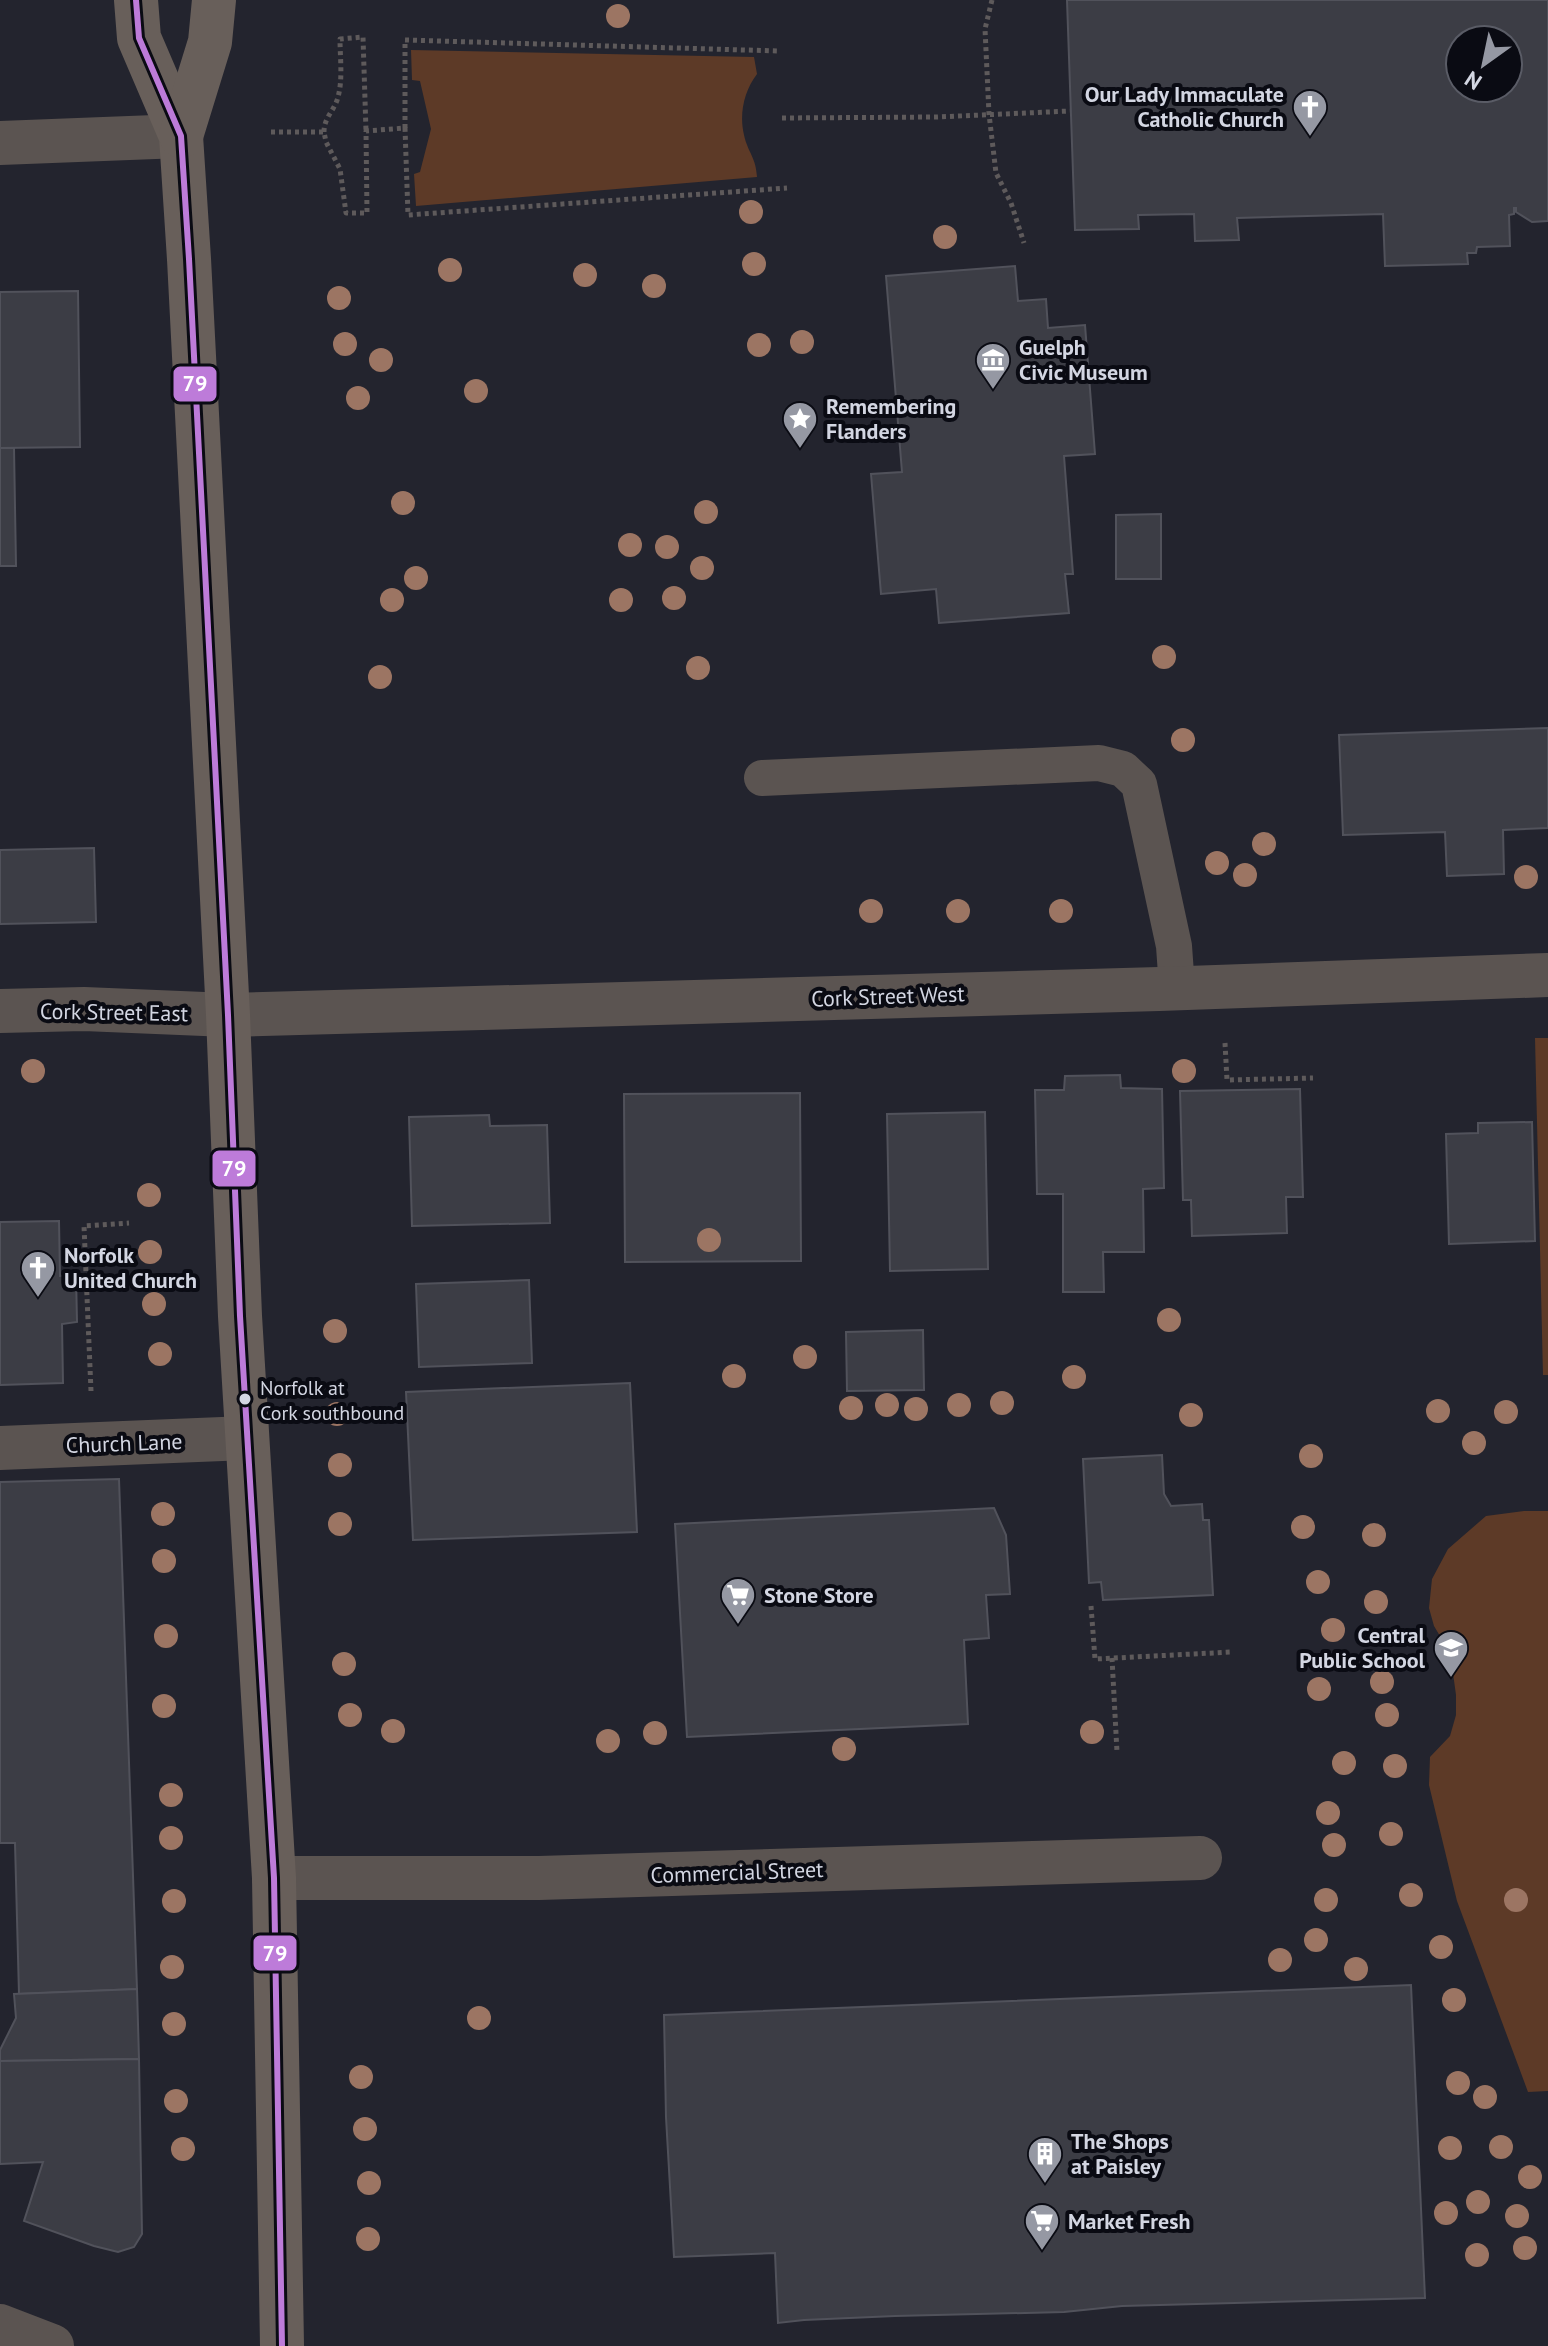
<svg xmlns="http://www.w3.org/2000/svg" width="1548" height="2346" viewBox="0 0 1548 2346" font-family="'PT Sans',sans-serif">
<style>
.green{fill:#5d3a27}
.building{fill:#3c3d45;stroke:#51525b;stroke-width:2;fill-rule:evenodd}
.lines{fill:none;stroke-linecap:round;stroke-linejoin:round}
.path{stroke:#5e5a5b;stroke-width:5;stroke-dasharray:4 4;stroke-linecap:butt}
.service{stroke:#5b5451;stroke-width:36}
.minor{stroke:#5b5451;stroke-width:44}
.tertiary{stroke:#5b5451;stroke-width:44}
.secondary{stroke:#685f5a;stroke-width:44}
.bus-1-casing{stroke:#0a0b13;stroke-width:12}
.bus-1{stroke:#bd7bd9;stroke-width:6}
.tree{fill:#9c7563}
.bus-dot{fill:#d3d6e2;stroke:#0a0b13;stroke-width:3}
.labels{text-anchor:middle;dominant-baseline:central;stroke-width:8;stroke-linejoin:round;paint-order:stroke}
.bus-label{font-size:20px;fill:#d3d6e2;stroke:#0a0b13;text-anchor:start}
.poi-label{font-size:22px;font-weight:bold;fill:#d3d6e2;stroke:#0a0b13;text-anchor:start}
.street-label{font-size:22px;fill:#d3d6e2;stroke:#0a0b13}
.line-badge{stroke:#0a0b13;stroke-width:3}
.badge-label{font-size:22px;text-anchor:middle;font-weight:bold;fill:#fff}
</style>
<rect width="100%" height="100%" fill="#23242e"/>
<g class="green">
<path d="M411 50 754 57 757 74C744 91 739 114 744 135 748 153 756 157 757 177L416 206 414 174 420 172 431 129 420 81 412 80Z"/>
<polygon points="1535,1038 1548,1038 1548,1375 1543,1375"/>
<polygon points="1524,1511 1548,1511 1548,2091 1528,2092 1457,1901 1429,1785 1430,1757 1450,1736 1456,1715 1456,1695 1452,1666 1446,1646 1434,1626 1429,1608 1432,1579 1448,1549 1486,1516"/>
</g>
<g class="building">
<path d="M1067 0H1548V221L1532 222 1516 212V208H1514V214L1509 215 1510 246 1477 247 1476 253H1467L1468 264 1427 265 1385 266 1383 214 1237 218 1239 240 1195 241 1194 214 1138 215 1139 229 1075 230ZM1460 40H1508V88H1460Z"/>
<polygon points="1015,266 1018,301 1046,299 1048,328 1085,325 1095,454 1064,456 1073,574 1065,574 1069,613 939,623 936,589 881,594 871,474 902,472 886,276"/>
<polygon points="78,291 80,447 0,448 0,292"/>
<polygon points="0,448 14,448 16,566 0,566"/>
<polygon points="1161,514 1161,579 1116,579 1116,515"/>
<polygon points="1548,728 1548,828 1503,830 1504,874 1447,876 1445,832 1343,835 1339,735"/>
<polygon points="94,848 96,922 0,924 0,850"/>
<polygon points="1120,1075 1121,1088 1162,1089 1164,1188 1143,1189 1144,1252 1103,1252 1104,1292 1063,1292 1063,1194 1037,1194 1035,1090 1064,1090 1065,1076"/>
<polygon points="1300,1089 1303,1197 1286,1197 1287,1233 1192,1236 1191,1200 1183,1200 1180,1091"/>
<polygon points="800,1093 801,1261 625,1262 624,1094"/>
<polygon points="985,1112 988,1269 890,1271 887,1114"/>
<polygon points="489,1115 490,1126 547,1125 550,1223 412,1226 409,1117"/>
<polygon points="1532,1122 1535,1241 1449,1244 1446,1134 1478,1133 1478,1123"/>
<polygon points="59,1221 60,1276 76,1275 77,1322 62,1324 63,1383 0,1385 0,1222"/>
<polygon points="529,1280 532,1363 419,1367 416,1284"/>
<polygon points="923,1330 924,1390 847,1391 846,1332"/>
<polygon points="630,1383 637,1532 413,1540 406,1392"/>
<polygon points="1162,1455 1164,1494 1171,1506 1202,1504 1203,1520 1209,1520 1213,1595 1103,1600 1101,1582 1089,1583 1083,1459"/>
<polygon points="119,1479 137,1989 19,1994 15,1843 0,1843 0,1482"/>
<polygon points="994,1508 1006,1535 1010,1594 986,1595 989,1638 964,1640 968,1724 687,1737 675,1524"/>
<polygon points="1411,1985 1425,2298 1122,2306 1064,2312 895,2316 804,2320 778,2323 775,2253 674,2257 666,2117 664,2015"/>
<polygon points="137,1989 139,2059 0,2061 0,2050 16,2018 14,1994"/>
<polygon points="139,2059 142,2234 134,2247 118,2252 94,2246 24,2221 43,2162 0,2164 0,2061"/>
</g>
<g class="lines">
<g class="path">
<polyline points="992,0 985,29 989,114 996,173 1011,203 1024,243"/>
<polyline points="782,118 937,117 1070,111"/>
<polyline points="405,128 405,40 779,51"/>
<polyline points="271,132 324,132 326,142 340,169 346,213 367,213 366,131 405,128 408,215 787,188"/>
<path d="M324 132C324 117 335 110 338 97 343 79 340 58 340 39L363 37 366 131"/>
<polyline points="1225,1043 1227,1080 1313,1078"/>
<polyline points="91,1391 84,1226 129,1223"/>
<polyline points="1091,1606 1095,1659 1232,1652"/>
<polyline points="1112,1658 1117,1752"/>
</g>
<polyline class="service" points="762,778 1099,763 1123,769 1139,784 1174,946 1177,988"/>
<g class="minor">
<polyline points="0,1011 84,1009 228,1015 1159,989 1548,975"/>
<polyline points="0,1448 247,1438"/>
<polyline points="274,1878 539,1878 1200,1858"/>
</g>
<g class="tertiary">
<polyline points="0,143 181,136"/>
<polyline points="0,2326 52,2346"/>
</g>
<g class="secondary">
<polyline points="136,0 139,38 181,136 189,259 228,1015 240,1316 274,1878 282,2346"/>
<polyline points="181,136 210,42 214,0"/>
</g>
<defs>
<polyline id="bus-1" points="136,0 139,38 181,136 189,259 228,1015 240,1316 274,1878 282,2346"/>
</defs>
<use href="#bus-1" class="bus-1-casing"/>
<use href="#bus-1" class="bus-1"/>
</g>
<g class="tree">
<circle cx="618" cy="16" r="12"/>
<circle cx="751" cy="212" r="12"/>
<circle cx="945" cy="237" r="12"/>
<circle cx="754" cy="264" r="12"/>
<circle cx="450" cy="270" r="12"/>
<circle cx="585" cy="275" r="12"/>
<circle cx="654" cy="286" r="12"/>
<circle cx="339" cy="298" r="12"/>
<circle cx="802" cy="342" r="12"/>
<circle cx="345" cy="344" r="12"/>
<circle cx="759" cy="345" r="12"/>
<circle cx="381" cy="360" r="12"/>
<circle cx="476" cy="391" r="12"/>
<circle cx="358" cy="398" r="12"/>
<circle cx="403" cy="503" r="12"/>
<circle cx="706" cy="512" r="12"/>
<circle cx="630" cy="545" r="12"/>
<circle cx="667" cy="547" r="12"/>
<circle cx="702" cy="568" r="12"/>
<circle cx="416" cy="578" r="12"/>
<circle cx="674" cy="598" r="12"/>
<circle cx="392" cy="600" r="12"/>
<circle cx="621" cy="600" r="12"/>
<circle cx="1164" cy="657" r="12"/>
<circle cx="698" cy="668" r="12"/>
<circle cx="380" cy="677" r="12"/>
<circle cx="1183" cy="740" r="12"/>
<circle cx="1264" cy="844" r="12"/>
<circle cx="1217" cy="863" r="12"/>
<circle cx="1245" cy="875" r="12"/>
<circle cx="1526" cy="877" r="12"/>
<circle cx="871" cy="911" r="12"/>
<circle cx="958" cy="911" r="12"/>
<circle cx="1061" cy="911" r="12"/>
<circle cx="33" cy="1071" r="12"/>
<circle cx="1184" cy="1071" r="12"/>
<circle cx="149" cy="1195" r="12"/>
<circle cx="709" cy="1240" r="12"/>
<circle cx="150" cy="1252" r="12"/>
<circle cx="154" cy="1304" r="12"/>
<circle cx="1169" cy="1320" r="12"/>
<circle cx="335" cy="1331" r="12"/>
<circle cx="160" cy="1354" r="12"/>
<circle cx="805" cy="1357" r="12"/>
<circle cx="734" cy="1376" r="12"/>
<circle cx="1074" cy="1377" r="12"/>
<circle cx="1002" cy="1403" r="12"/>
<circle cx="887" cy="1405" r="12"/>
<circle cx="959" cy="1405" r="12"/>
<circle cx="851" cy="1408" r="12"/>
<circle cx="916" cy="1409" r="12"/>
<circle cx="1438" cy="1411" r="12"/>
<circle cx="1506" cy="1412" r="12"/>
<circle cx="337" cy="1414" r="12"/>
<circle cx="1191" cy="1415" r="12"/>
<circle cx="1474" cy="1443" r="12"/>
<circle cx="1311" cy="1456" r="12"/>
<circle cx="340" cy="1465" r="12"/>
<circle cx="163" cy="1514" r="12"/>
<circle cx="340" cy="1524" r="12"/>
<circle cx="1303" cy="1527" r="12"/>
<circle cx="1374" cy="1535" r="12"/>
<circle cx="164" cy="1561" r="12"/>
<circle cx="1318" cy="1582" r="12"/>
<circle cx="1376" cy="1602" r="12"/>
<circle cx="1333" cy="1630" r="12"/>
<circle cx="166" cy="1636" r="12"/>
<circle cx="344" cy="1664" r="12"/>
<circle cx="1382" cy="1682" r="12"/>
<circle cx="1319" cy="1689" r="12"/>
<circle cx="164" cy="1706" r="12"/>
<circle cx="350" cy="1715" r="12"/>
<circle cx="1387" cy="1715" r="12"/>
<circle cx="393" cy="1731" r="12"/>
<circle cx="1092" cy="1732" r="12"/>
<circle cx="655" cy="1733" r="12"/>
<circle cx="608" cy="1741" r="12"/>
<circle cx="844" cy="1749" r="12"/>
<circle cx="1344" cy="1763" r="12"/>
<circle cx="1395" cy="1766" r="12"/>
<circle cx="171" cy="1795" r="12"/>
<circle cx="1328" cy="1813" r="12"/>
<circle cx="1391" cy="1834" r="12"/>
<circle cx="171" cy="1838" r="12"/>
<circle cx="1334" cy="1845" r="12"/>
<circle cx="1411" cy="1895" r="12"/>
<circle cx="1326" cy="1900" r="12"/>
<circle cx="1516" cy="1900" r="12"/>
<circle cx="174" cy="1901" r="12"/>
<circle cx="1316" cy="1940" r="12"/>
<circle cx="1441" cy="1947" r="12"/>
<circle cx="1280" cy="1960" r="12"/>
<circle cx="172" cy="1967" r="12"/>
<circle cx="1356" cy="1969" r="12"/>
<circle cx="1454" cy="2000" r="12"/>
<circle cx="479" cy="2018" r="12"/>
<circle cx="174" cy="2024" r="12"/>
<circle cx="361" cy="2077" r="12"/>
<circle cx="1458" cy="2083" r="12"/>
<circle cx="1485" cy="2097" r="12"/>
<circle cx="176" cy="2101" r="12"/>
<circle cx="365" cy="2129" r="12"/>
<circle cx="1501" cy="2147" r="12"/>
<circle cx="1450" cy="2148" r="12"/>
<circle cx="183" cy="2149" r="12"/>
<circle cx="1530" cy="2177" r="12"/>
<circle cx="369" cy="2183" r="12"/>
<circle cx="1478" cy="2202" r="12"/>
<circle cx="1446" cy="2213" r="12"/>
<circle cx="1517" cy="2216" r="12"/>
<circle cx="368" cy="2239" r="12"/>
<circle cx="1525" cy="2248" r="12"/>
<circle cx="1477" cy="2255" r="12"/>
</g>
<defs>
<symbol id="church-pin" viewBox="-11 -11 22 30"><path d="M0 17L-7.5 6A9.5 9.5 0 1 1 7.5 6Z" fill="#9598a3" stroke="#0a0b13"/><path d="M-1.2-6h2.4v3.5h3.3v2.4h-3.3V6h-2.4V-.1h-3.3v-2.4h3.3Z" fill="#fff"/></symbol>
<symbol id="museum-pin" viewBox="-11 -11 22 30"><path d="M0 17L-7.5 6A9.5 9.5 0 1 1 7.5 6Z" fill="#9598a3" stroke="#0a0b13"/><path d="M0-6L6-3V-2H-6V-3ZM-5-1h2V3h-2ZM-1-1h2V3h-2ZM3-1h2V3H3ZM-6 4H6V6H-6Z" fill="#fff"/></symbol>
<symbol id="sight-pin" viewBox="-11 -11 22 30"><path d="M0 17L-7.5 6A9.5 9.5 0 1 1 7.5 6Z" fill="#9598a3" stroke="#0a0b13"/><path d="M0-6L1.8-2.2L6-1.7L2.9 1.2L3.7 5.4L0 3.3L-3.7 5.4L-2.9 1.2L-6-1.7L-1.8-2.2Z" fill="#fff"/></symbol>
<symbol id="supermarket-pin" viewBox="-11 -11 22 30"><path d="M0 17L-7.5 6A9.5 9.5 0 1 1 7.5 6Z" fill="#9598a3" stroke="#0a0b13"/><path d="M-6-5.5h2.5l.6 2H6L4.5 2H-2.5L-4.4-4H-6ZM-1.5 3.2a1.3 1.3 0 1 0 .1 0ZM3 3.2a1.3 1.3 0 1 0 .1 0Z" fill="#fff"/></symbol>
<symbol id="school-pin" viewBox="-11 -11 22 30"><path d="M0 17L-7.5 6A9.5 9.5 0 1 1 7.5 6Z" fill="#9598a3" stroke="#0a0b13"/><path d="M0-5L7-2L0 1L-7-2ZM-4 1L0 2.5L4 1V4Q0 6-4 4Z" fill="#fff"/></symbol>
<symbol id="building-pin" viewBox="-11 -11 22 30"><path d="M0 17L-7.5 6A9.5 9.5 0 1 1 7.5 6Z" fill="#9598a3" stroke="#0a0b13"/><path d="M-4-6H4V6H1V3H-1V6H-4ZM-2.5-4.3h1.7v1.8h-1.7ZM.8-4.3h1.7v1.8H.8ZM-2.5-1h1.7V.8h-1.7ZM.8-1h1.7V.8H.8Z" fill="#fff"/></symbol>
</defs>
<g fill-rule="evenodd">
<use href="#church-pin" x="1290" y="87" width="40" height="54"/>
<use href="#museum-pin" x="973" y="340" width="40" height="54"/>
<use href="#sight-pin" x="780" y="399" width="40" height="54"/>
<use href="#church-pin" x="18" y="1248" width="40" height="54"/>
<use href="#supermarket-pin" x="718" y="1575" width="40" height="54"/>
<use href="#school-pin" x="1431" y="1628" width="40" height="54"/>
<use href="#building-pin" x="1025" y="2134" width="40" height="54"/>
<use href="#supermarket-pin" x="1022" y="2201" width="40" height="54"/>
</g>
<circle class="bus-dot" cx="245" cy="1399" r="7"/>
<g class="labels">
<g class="bus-label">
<text x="260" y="1388">Norfolk at<tspan x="260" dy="25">Cork southbound</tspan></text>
</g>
<g class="poi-label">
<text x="1284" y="94" text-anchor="end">Our Lady Immaculate<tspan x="1284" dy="25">Catholic Church</tspan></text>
<text x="1019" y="347">Guelph<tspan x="1019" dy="25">Civic Museum</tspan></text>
<text x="826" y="406">Remembering<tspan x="826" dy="25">Flanders</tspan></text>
<text x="64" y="1255">Norfolk<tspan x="64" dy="25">United Church</tspan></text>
<text x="764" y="1595">Stone Store</text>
<text x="1425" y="1635" text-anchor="end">Central<tspan x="1425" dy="25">Public School</tspan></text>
<text x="1071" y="2141">The Shops<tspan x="1071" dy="25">at Paisley</tspan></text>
<text x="1068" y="2221">Market Fresh</text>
</g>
<g class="street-label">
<text transform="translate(888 996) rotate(-2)">Cork Street West</text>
<text transform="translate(114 1012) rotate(1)">Cork Street East</text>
<text transform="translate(124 1443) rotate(-2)">Church Lane</text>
<text transform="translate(737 1872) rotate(-2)">Commercial Street</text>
</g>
</g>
<g class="line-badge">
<rect x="172" y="365" width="46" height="38" rx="8" fill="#bd7bd9"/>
<rect x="211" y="1149" width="46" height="39" rx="8" fill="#bd7bd9"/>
<rect x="252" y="1934" width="46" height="38" rx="8" fill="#bd7bd9"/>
</g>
<g class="badge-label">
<text x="195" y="391">79</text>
<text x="234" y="1176">79</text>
<text x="275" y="1961">79</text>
</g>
<g transform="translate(1484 64) rotate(213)"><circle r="38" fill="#0a0b13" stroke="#5a5c66" stroke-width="2"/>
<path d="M0-6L14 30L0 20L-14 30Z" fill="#9598a3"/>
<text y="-12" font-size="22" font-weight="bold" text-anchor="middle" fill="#d3d6e2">N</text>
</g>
</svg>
